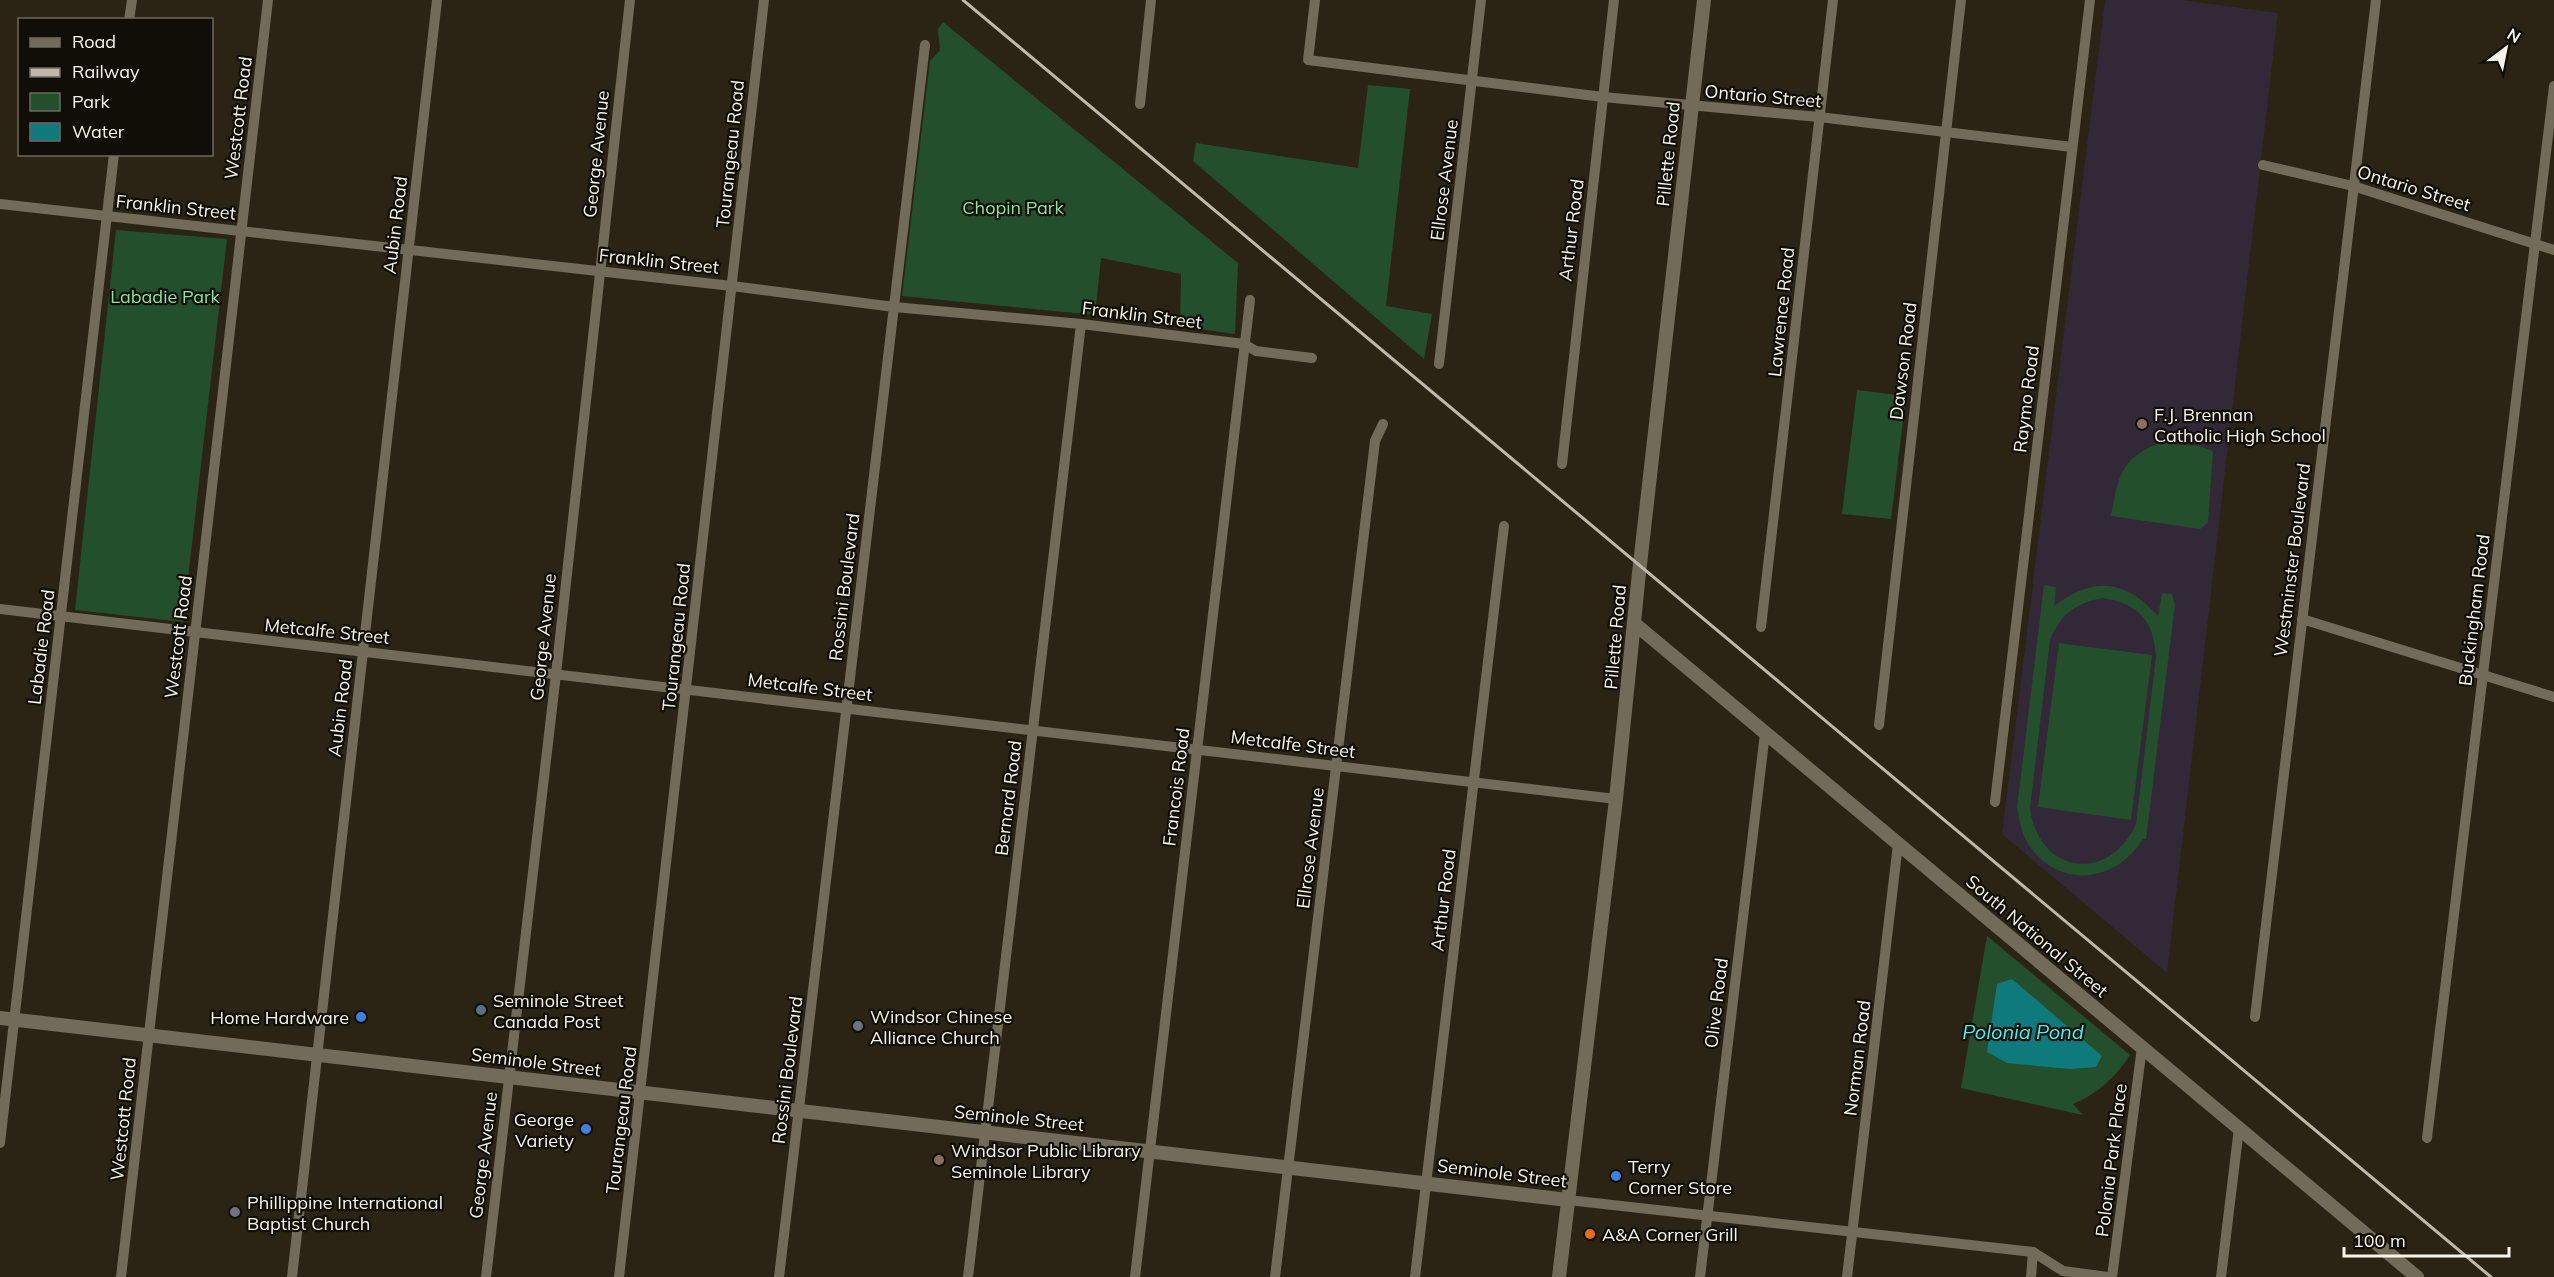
<svg xmlns="http://www.w3.org/2000/svg" width="2554" height="1277" viewBox="0 0 2554 1277" font-family="Mulish,sans-serif">
<style>
.education{fill:#322837}
.green{fill:#234f2c;fill-rule:evenodd}
.water{fill:#0f7a7b}
.lines{fill:none;stroke-linecap:round;stroke-linejoin:round}
.minor{stroke:#736b59;stroke-width:10}
.tertiary{stroke:#736b59;stroke-width:14}
.rail{stroke:#bdb8ab;stroke-width:3}
.education-dot{fill:#8d6e63;stroke:#110e07;stroke-width:2}
.service-dot{fill:#5c6f8a;stroke:#110e07;stroke-width:2}
.shop-dot{fill:#3f7fe0;stroke:#110e07;stroke-width:2}
.worship-dot{fill:#6b7280;stroke:#110e07;stroke-width:2}
.food-dot{fill:#e8710a;stroke:#110e07;stroke-width:2}
.labels{text-anchor:middle;dominant-baseline:central;stroke-width:4.5;stroke-linejoin:round;paint-order:stroke}
.street-label{font-size:18px;fill:#f8f4e9;stroke:#110e07}
.park-label{font-size:18px;fill:#88e69a;stroke:#110e07}
.poi-label{font-size:18px;fill:#f8f4e9;stroke:#110e07;text-anchor:start}
.water-label{font-size:20px;font-style:italic;fill:#40f4f5;stroke:#110e07}
</style>
<rect width="100%" height="100%" fill="#2b2414"/>
<polygon class="education" points="2105,0 2181,0 2278,13 2167,973 2002,834"/>
<g class="green">
<polygon points="943,22 1238,263 1235,334 1180,326 1181,274 1101,258 1095,315 902,296 930,61 940,50 938,29"/>
<polygon points="1368,85 1410,89 1386,306 1432,314 1424,359 1193,161 1196,143 1358,168"/>
<polygon points="116,230 227,239 183,622 75,610"/>
<polygon points="1857,390 1906,396 1891,519 1842,514"/>
<path d="M2160 443 2199 446 2213 451 2208 523 2200 529 2111 516C2118 478 2120 458 2160 443Z"/>
<path d="M2044 585 2056 587 2054 606C2094 576 2125 579 2158 616L2162 593 2172 594 2175 605 2146 839H2143C2116 883 2058 890 2028 844 2022 834 2019 820 2017 808ZM2103 598C2139 604 2154 621 2156 657L2136 824C2108 885 2038 873 2030 808L2050 640C2061 614 2075 603 2103 598Z"/>
<polygon points="2059,643 2152,655 2131,820 2038,807"/>
<path d="M1987 936 2130 1055C2116 1077 2097 1094 2073 1104L2083 1115 1961 1088Z"/>
</g>
<polygon class="water" points="2012,979 2102,1056 2096,1067 2070,1069 2007,1063 1987,1052 1997,984"/>
<g class="lines">
<g class="minor">
<polyline points="1315,0 1308,60 1603,97 1819,117 2072,147"/>
<polyline points="129,20 132,0"/>
<polyline points="1140,104 1151,0"/>
<polyline points="2263,165 2353,186 2554,250"/>
<polyline points="0,204 732,286 894,307 1081,324 1244,344 1256,351 1312,358"/>
<polyline points="1439,364 1481,0"/>
<polyline points="1562,464 1614,0"/>
<polyline points="0,609 1616,799"/>
<polyline points="2302,619 2554,697"/>
<polyline points="1761,627 1833,0"/>
<polyline points="1879,725 1961,0"/>
<polyline points="1995,802 2090,0"/>
<polyline points="2255,1017 2376,0"/>
<polyline points="2427,1138 2554,86"/>
<polyline points="0,1143 114,154"/>
<polyline points="1568,1200 2033,1252 2063,1271 2108,1277"/>
<polyline points="121,1277 268,0"/>
<polyline points="292,1277 437,0"/>
<polyline points="486,1277 556,674 630,0"/>
<polyline points="619,1277 764,0"/>
<polyline points="779,1277 925,45"/>
<polyline points="968,1277 1081,324"/>
<polyline points="1135,1277 1250,300"/>
<polyline points="1275,1277 1375,441 1383,424"/>
<polyline points="1415,1277 1504,526"/>
<polyline points="1700,1277 1765,733"/>
<polyline points="1847,1277 1898,844"/>
<polyline points="2031,1277 2033,1252"/>
<polyline points="2112,1277 2142,1047"/>
<polyline points="2221,1277 2239,1128"/>
</g>
<g class="tertiary">
<polyline points="1635,624 2417,1277"/>
<polyline points="0,1018 1568,1200"/>
<polyline points="1559,1277 1616,799 1639,573 1704,0"/>
</g>
<polyline class="rail" points="963,0 2491,1277"/>
</g>
<g class="education-dot">
<circle cx="2142" cy="424" r="6"/>
<circle cx="939" cy="1160" r="6"/>
</g>
<circle class="service-dot" cx="481" cy="1010" r="6"/>
<g class="shop-dot">
<circle cx="361" cy="1017" r="6"/>
<circle cx="586" cy="1129" r="6"/>
<circle cx="1616" cy="1176" r="6"/>
</g>
<g class="worship-dot">
<circle cx="858" cy="1026" r="6"/>
<circle cx="235" cy="1212" r="6"/>
</g>
<circle class="food-dot" cx="1590" cy="1234" r="6"/>
<g class="labels">
<g class="street-label">
<text transform="translate(1763 96) rotate(5)">Ontario Street</text>
<text transform="translate(238 118) rotate(-83)">Westcott Road</text>
<text transform="translate(596 154) rotate(-84)">George Avenue</text>
<text transform="translate(730 154) rotate(-84)">Tourangeau Road</text>
<text transform="translate(1668 154) rotate(-84)">Pillette Road</text>
<text transform="translate(1444 180) rotate(-83)">Ellrose Avenue</text>
<text transform="translate(2414 188) rotate(17)">Ontario Street</text>
<text transform="translate(176 207) rotate(6)">Franklin Street</text>
<text transform="translate(395 225) rotate(-83)">Aubin Road</text>
<text transform="translate(1571 230) rotate(-83)">Arthur Road</text>
<text transform="translate(659 261) rotate(6)">Franklin Street</text>
<text transform="translate(1781 312) rotate(-84)">Lawrence Road</text>
<text transform="translate(1142 315) rotate(7)">Franklin Street</text>
<text transform="translate(1903 361) rotate(-83)">Dawson Road</text>
<text transform="translate(2026 399) rotate(-83)">Raymo Road</text>
<text transform="translate(2292 560) rotate(-83)">Westminster Boulevard</text>
<text transform="translate(844 587) rotate(-83)">Rossini Boulevard</text>
<text transform="translate(2474 610) rotate(-83)">Buckingham Road</text>
<text transform="translate(327 631) rotate(6)">Metcalfe Street</text>
<text transform="translate(178 637) rotate(-83)">Westcott Road</text>
<text transform="translate(543 637) rotate(-84)">George Avenue</text>
<text transform="translate(676 637) rotate(-84)">Tourangeau Road</text>
<text transform="translate(1615 637) rotate(-85)">Pillette Road</text>
<text transform="translate(41 647) rotate(-83)">Labadie Road</text>
<text transform="translate(810 687) rotate(7)">Metcalfe Street</text>
<text transform="translate(340 708) rotate(-83)">Aubin Road</text>
<text transform="translate(1293 744) rotate(7)">Metcalfe Street</text>
<text transform="translate(1176 787) rotate(-83)">Francois Road</text>
<text transform="translate(1008 798) rotate(-83)">Bernard Road</text>
<text transform="translate(1310 848) rotate(-83)">Ellrose Avenue</text>
<text transform="translate(1443 900) rotate(-83)">Arthur Road</text>
<text transform="translate(2037 936) rotate(40)">South National Street</text>
<text transform="translate(1716 1003) rotate(-83)">Olive Road</text>
<text transform="translate(1857 1058) rotate(-83)">Norman Road</text>
<text transform="translate(536 1062) rotate(7)">Seminole Street</text>
<text transform="translate(787 1070) rotate(-83)">Rossini Boulevard</text>
<text transform="translate(1019 1118) rotate(6)">Seminole Street</text>
<text transform="translate(123 1119) rotate(-84)">Westcott Road</text>
<text transform="translate(621 1120) rotate(-83)">Tourangeau Road</text>
<text transform="translate(483 1155) rotate(-83)">George Avenue</text>
<text transform="translate(2111 1160) rotate(-83)">Polonia Park Place</text>
<text transform="translate(1502 1173) rotate(7)">Seminole Street</text>
</g>
<g class="park-label">
<text x="1013" y="207">Chopin Park</text>
<text x="165" y="296">Labadie Park</text>
</g>
<g class="poi-label">
<text x="2154" y="414">F.J. Brennan<tspan x="2154" dy="21">Catholic High School</tspan></text>
<text x="493" y="1000">Seminole Street<tspan x="493" dy="21">Canada Post</tspan></text>
<text x="870" y="1016">Windsor Chinese<tspan x="870" dy="21">Alliance Church</tspan></text>
<text x="349" y="1017" text-anchor="end">Home Hardware</text>
<text x="574" y="1119" text-anchor="end">George<tspan x="574" dy="21">Variety</tspan></text>
<text x="951" y="1150">Windsor Public Library<tspan x="951" dy="21">Seminole Library</tspan></text>
<text x="1628" y="1166">Terry<tspan x="1628" dy="21">Corner Store</tspan></text>
<text x="247" y="1202">Phillippine International<tspan x="247" dy="21">Baptist Church</tspan></text>
<text x="1602" y="1234">A&amp;A Corner Grill</text>
</g>
<g class="water-label">
<text x="2023" y="1031">Polonia Pond</text>
</g>
</g>
<rect x="18" y="18" width="195" height="138" fill="#110e07" stroke="#6d6a61" stroke-width="1.5"/>
<rect x="30" y="38" width="30" height="9" fill="#736b59" stroke="#6d6a61" stroke-width="1.5"/>
<text x="72" y="48" font-size="18" fill="#f8f4e9">Road</text>
<rect x="30" y="68" width="30" height="9" fill="#bdb8ab" stroke="#6d6a61" stroke-width="1.5"/>
<text x="72" y="78" font-size="18" fill="#f8f4e9">Railway</text>
<rect x="30" y="93" width="30" height="18" fill="#234f2c" stroke="#6d6a61" stroke-width="1.5"/>
<text x="72" y="108" font-size="18" fill="#f8f4e9">Park</text>
<rect x="30" y="123" width="30" height="18" fill="#0f7a7b" stroke="#6d6a61" stroke-width="1.5"/>
<text x="72" y="138" font-size="18" fill="#f8f4e9">Water</text>
<g transform="translate(2506 48) rotate(32)" stroke="#110e07" stroke-width="4.5" paint-order="stroke">
<path d="M0-4.5L10 22L0 15L-10 22Z" fill="#f8f4e9"/>
<text y="-9" font-size="16" font-weight="bold" text-anchor="middle" fill="#f8f4e9">N</text>
</g>
<path d="M2344 1247v9h165v-9" fill="none" stroke="#f8f4e9" stroke-width="3"/>
<text x="2353" y="1247" font-size="18" fill="#f8f4e9" stroke="#110e07" stroke-width="4.5" paint-order="stroke">100 m</text>
</svg>
